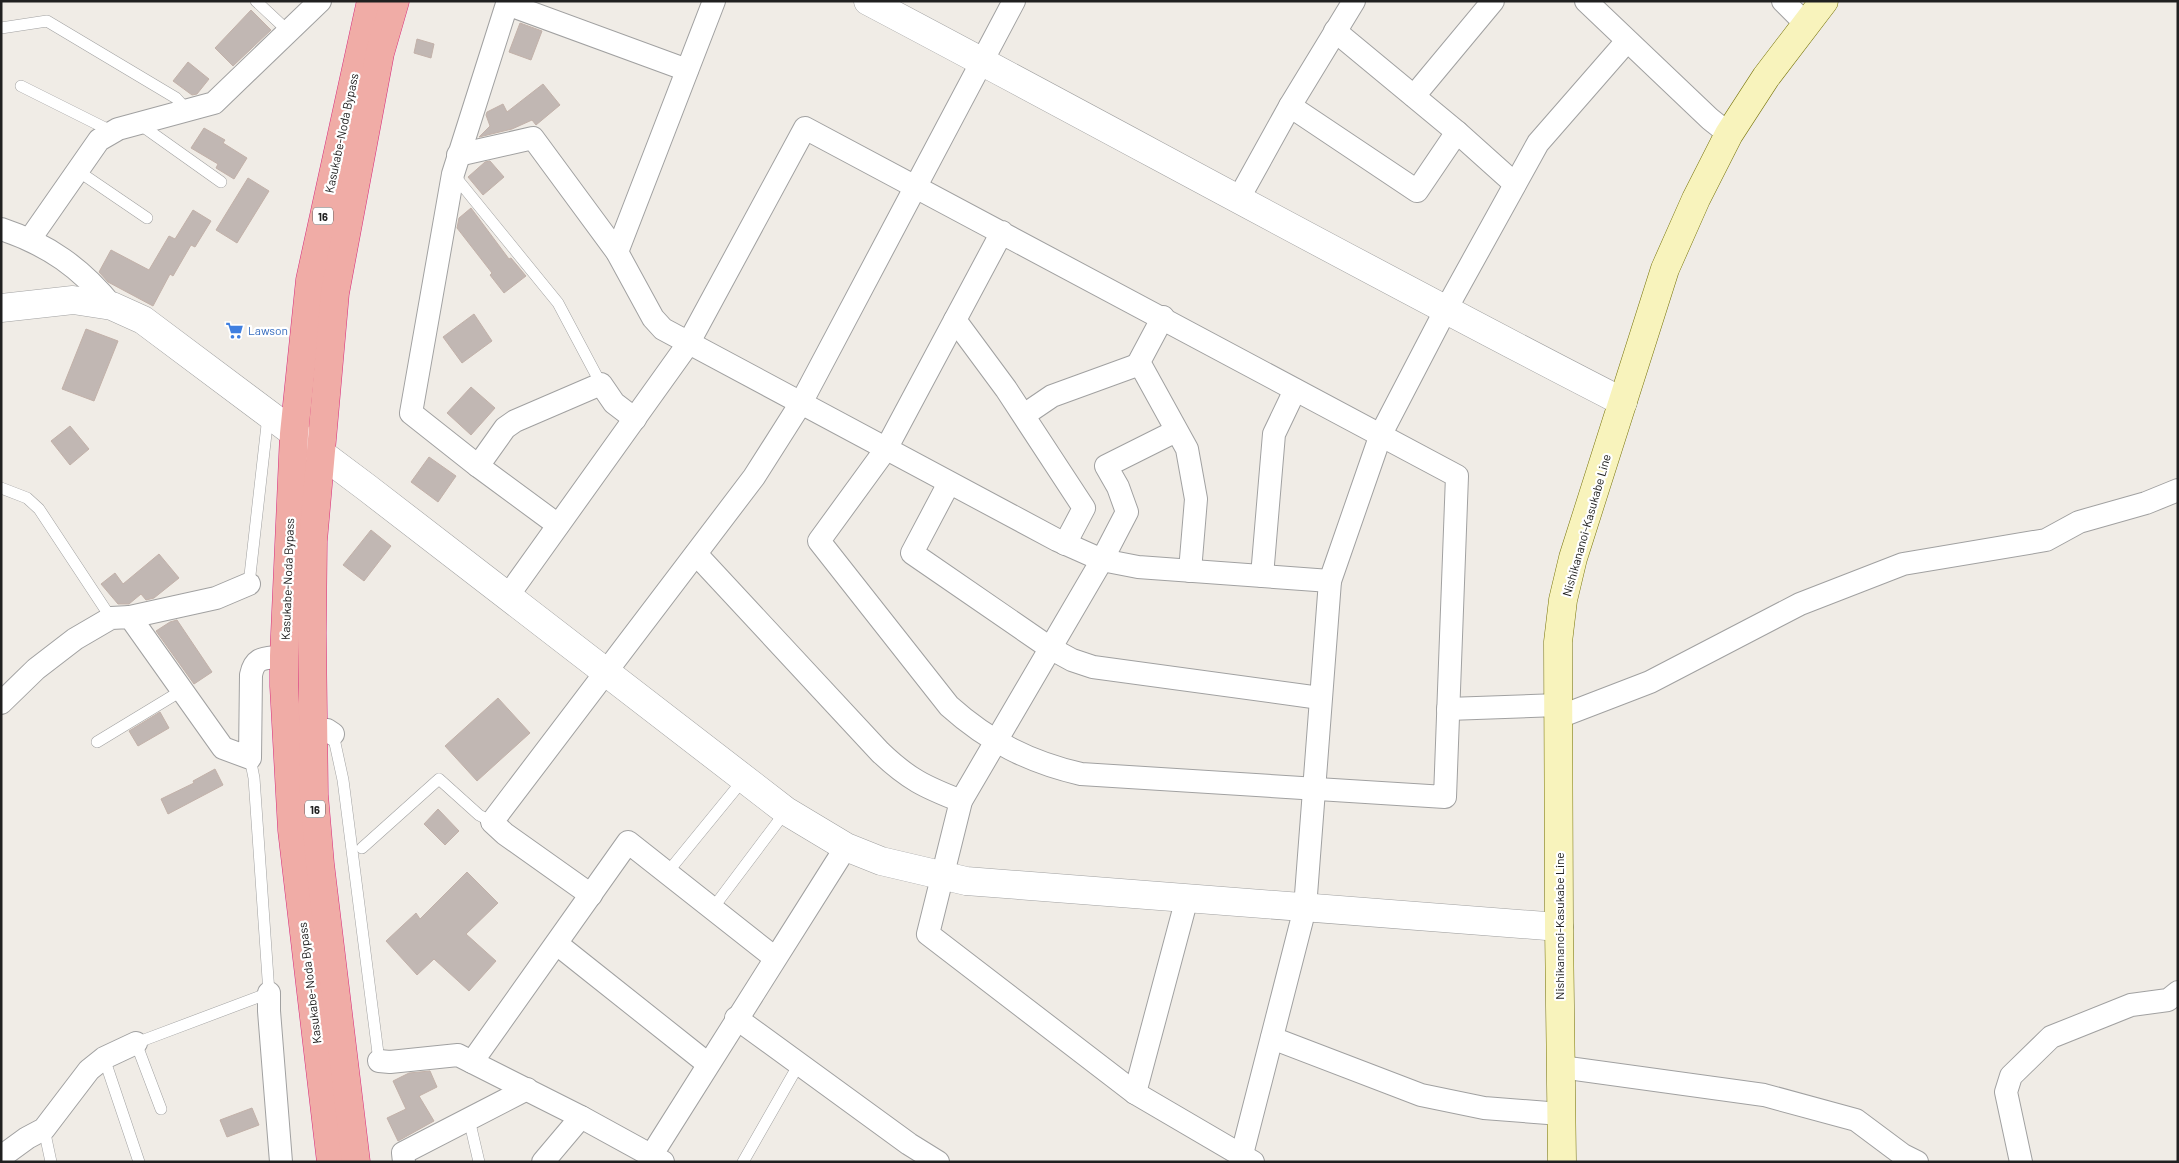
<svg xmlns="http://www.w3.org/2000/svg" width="2179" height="1163" viewBox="0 0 2179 1163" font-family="Barlow,sans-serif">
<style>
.building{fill:#c1b7b3;stroke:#c2b1a9}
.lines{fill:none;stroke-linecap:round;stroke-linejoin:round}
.service-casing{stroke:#a1a1a1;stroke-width:12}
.minor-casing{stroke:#a1a1a1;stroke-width:24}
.tertiary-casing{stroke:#a1a1a1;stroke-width:29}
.secondary-casing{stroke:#767308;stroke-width:29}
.trunk-casing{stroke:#d72b7c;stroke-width:29}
.service{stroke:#fff;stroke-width:11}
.minor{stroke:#fff;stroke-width:22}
.tertiary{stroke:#fff;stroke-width:28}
.secondary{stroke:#f8f3bc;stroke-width:28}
.trunk{stroke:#f0aca6;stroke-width:28}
.labels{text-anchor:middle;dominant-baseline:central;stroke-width:4.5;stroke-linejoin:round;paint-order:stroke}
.shield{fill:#fff;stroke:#636363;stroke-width:1}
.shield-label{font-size:11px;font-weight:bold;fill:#202020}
.street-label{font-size:12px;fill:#202020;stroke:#fff}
.shop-label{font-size:12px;fill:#366cbe;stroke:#fff;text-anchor:start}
</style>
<rect width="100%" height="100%" fill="#f0ece6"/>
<g class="building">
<polygon points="251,10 271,30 233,66 215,48"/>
<polygon points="520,23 542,31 531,60 509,52"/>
<polygon points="417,39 434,44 431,58 414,53"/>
<polygon points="188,62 209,79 197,94 192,95 173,81"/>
<polygon points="543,84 560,105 536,125 532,120 512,129 479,137 490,126 486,115 487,112 503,104 507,112"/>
<polygon points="204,128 225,140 223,143 247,158 234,179 216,168 218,164 191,148"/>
<polygon points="490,161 504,177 483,195 468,177 485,162"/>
<polygon points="248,178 269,191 237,243 216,230"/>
<polygon points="471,208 509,259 511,258 526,276 504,293 490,275 492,273 457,228 459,218"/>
<polygon points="193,210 211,221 195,247 191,245 173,276 170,274 153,306 108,282 99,272 111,250 149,270 169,236 175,239"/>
<polygon points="474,314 492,341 462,363 443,337"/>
<polygon points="86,329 118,341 94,401 62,389"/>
<polygon points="471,387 495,408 471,435 447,413"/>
<polygon points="70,426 89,449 70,465 51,441"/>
<polygon points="429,457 456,476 438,502 411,482"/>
<polygon points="371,530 391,546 364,581 343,565"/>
<polygon points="159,554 179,578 154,598 146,600 141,594 129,604 118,604 101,584 115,573 123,584"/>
<polygon points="177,620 212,672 194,684 156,631 170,622"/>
<polygon points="498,698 530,733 477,781 445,746"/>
<polygon points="160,712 169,728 138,746 129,731"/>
<polygon points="215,769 223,785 168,814 161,799 194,783 193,781"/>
<polygon points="438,809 459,831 445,845 424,824"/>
<polygon points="467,872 498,903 466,934 496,961 469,991 434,959 417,975 386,941 416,913 420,919"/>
<polygon points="430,1071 437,1087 419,1096 434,1121 398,1141 387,1118 406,1109 393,1081 409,1073"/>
<polygon points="252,1108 259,1125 227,1137 220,1120"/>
</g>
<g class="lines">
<defs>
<g id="service">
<polyline points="256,1 288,31"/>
<polyline points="1,28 47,21 176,98 187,110"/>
<polyline points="21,86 113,132"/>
<polyline points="138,123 221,182"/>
<polyline points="78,171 147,218"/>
<polyline points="453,174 558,303 601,384"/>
<polyline points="1,488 27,498 39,509 111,618"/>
<polyline points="249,584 268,416"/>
<polyline points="333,734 343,780 379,1061 377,1062"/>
<polyline points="97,742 181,691"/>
<polyline points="362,848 439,779 479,815 492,822"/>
<polyline points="667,873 743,780"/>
<polyline points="713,908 786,811"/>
<polyline points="104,1058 139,1162"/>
<polyline points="161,1109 136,1043 269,993 254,778 250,758"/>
<polyline points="469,1119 479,1162"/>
<polyline points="44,1129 51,1162"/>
<polyline points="743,1162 799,1064"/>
</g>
<g id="minor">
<polyline points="1586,1 1710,119 1729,134"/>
<polyline points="1783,1 1806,24"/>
<polyline points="1335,31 1457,132 1515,184"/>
<polyline points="1414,96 1493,1"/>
<polyline points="1290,106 1417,191 1457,132"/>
<polyline points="458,155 533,138 617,252 653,318 663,329 1057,540 1102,560 1138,567 1330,581"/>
<polyline points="1239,198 1290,106 1354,1"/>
<path d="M1 229C49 245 81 268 112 306"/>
<polyline points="30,239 99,140 118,129 214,103 320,1"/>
<polyline points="617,252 714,1"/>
<polyline points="1163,317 1139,362 1187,449 1196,499 1190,571"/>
<polyline points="955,320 1006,389 1084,508 1065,544"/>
<polyline points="1024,415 1052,396 1140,364"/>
<polyline points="1176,431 1106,466 1118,487 1127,512 1102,560 961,801 928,934 1135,1093 1253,1162"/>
<polyline points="478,466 411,413 453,174 507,4 687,70"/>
<polyline points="949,483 912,553 1050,648 1072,660 1093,667 1320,698"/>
<polyline points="558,525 478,466 505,428 515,421 601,384 614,403 635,419"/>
<path d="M696 554 880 752C908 779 925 787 961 801"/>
<polyline points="1262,576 1274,434 1295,390"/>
<path d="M507 597 688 344 805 128 1457 476 1445 797 1081 774C1029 762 988 741 949 706L819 541 886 449 1002 232"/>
<polyline points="130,617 216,598 249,584"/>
<path d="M1 703 36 669 75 639 111 618 130 617 223 748 250 758 251 675C255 655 266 659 284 656"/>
<polyline points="1448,709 1558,705"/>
<polyline points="1559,717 1650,682 1800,604 1903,564 2046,540 2079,522 2146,503 2178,490"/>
<polyline points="312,729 327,730 333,734"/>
<polyline points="591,895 505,834 492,822 754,477 801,403 1014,1"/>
<polyline points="557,944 708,1064"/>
<polyline points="269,993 269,1011 281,1162"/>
<polyline points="736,1018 909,1144 938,1162"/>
<polyline points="1272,1038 1421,1095 1484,1108 1561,1114"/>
<polyline points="379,1061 390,1062 458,1055 581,1117 663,1162"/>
<polyline points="472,1062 628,842 775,958"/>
<polyline points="1561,1067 1764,1095 1856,1120 1903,1155 1917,1162"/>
<polyline points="1135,1093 1187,898"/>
<polyline points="651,1156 846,847"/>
<polyline points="1,1157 27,1138 44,1129 89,1070 104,1058 136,1043"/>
<polyline points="404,1162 403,1153 527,1089"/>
<polyline points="543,1162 581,1117"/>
<polyline points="1240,1162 1305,908 1330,581 1381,434 1445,311 1538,143 1627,41"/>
<polyline points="2021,1162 2006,1092 2011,1076 2051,1037 2131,1005 2168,1000 2178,992"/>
</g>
<g id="tertiary">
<path d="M868 1C1120 134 1369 272 1623 402"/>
<polyline points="1,308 73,300 112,306 143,320 366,487 786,811 846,847 881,861 966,881 1559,927"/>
</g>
<polyline id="secondary" points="1562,1162 1559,927 1558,642 1563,600 1573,558 1665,269 1696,199 1729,134 1766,77 1824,1"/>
<g id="trunk">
<polyline points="331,1162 292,830 284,686 284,656 294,434 310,280 371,1"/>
<polyline points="356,1162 320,864 314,795 312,633 313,541 335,293 380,53 395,1"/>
</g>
</defs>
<use href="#service" class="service-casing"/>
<use href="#minor" class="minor-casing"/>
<use href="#tertiary" class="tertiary-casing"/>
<use href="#secondary" class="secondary-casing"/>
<use href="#trunk" class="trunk-casing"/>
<use href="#service" class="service"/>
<use href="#minor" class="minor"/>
<use href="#tertiary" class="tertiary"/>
<use href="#secondary" class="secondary"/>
<use href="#trunk" class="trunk"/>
</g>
<defs>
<symbol id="supermarket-bare" viewBox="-9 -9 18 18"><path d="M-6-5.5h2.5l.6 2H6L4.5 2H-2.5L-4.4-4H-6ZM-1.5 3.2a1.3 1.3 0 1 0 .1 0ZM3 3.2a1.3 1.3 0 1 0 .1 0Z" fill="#3f7fe0" stroke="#fff" stroke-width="2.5" paint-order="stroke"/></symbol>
</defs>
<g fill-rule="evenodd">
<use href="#supermarket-bare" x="222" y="318" width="25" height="25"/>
</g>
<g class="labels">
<g class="shield">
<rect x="313" y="207.5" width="20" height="17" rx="4"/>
<rect x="305" y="800.5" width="20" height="17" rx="4"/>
</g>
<g class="shield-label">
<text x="323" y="216">16</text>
<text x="315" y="809">16</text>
</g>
<g class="street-label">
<text transform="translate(341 133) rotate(-78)">Kasukabe-Noda Bypass</text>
<text transform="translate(1586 525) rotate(-74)">Nishikananoi-Kasukabe Line</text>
<text transform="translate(287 579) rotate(-88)">Kasukabe-Noda Bypass</text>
<text transform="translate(1559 926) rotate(-90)">Nishikananoi-Kasukabe Line</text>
<text transform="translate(309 983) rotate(-97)">Kasukabe-Noda Bypass</text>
</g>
<g class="shop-label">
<text x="248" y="330">Lawson</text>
</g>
</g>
<rect width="2179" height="1163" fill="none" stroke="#202020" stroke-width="5"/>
</svg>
